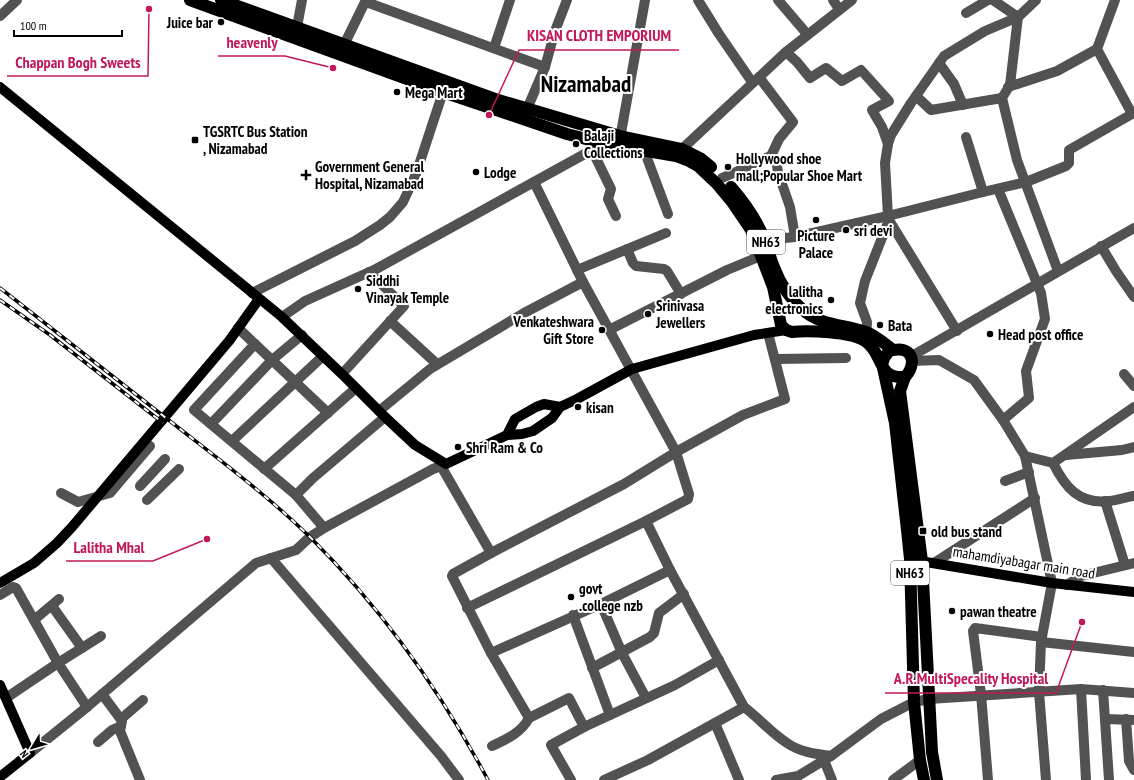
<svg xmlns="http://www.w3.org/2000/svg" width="1134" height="780" viewBox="0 0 1134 780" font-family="'PT Sans Narrow',sans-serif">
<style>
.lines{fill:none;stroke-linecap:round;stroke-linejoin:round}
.minor{stroke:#525252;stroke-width:10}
.major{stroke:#000;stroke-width:10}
.highway{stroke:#000;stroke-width:12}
.rail-casing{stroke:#000;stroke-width:3.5}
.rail{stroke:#fff;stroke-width:2;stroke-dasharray:6;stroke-linecap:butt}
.poi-dot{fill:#000;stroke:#fff;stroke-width:1.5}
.labels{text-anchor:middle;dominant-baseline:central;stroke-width:4;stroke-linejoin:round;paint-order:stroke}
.shield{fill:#fff;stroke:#4c4c4c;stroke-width:1}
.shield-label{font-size:14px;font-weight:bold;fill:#000}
.poi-label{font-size:15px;font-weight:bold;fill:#000;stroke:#fff;text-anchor:start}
.street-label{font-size:15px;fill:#000;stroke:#fff}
.town-label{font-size:23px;font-weight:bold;fill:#000;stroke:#fff}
.leader{fill:none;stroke:#c2185b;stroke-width:1.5}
.callout-dot{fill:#c2185b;stroke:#fff;stroke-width:1.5}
.callout-label{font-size:16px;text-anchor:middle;font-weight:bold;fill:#c2185b;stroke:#fff;stroke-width:4;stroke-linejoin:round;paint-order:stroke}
</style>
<rect width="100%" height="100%" fill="#fff"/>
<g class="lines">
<g class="minor">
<polyline points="698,0 719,34 752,82"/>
<polyline points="778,0 807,34"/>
<polyline points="833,0 839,9"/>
<polyline points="993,0 1018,17 985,31 944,56 911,103 891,135 888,144 885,163 888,216 983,192 1026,182 1066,166 1069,163 1069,150 1132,114"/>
<polyline points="1036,0 1018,17 1010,85 1002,98 1017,160 1058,271"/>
<polyline points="1115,0 1097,49 1132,114 1134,113"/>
<polyline points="366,2 545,67"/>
<polyline points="966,13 988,0"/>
<polyline points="0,16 17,0"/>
<polyline points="297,27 302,0"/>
<polyline points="344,45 366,0"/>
<polyline points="494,48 510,0"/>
<polyline points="786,52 797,62 810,78 826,68 842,81 861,70 889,101 872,110 882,127 888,144"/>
<polyline points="939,63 954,84 963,105"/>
<polyline points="759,77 793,122 779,139 771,156"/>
<polyline points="1008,87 1057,71 1097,49"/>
<polyline points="916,96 931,110 1002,98"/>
<polyline points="527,109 545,67 555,31 567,0"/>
<polyline points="966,137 983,192"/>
<polyline points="619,144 645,0"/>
<polyline points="682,149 786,52 852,0"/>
<polyline points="592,150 611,189 608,199 616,216"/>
<polyline points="644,150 668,214"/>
<polyline points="722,178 745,168 749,165 771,156 776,160 778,172 790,207 795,237"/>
<polyline points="998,189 1041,293 1045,319 1026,371 1029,398 1003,420"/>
<polyline points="889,220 957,331"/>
<polyline points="765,240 795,237 888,216 889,220 865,281 860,303 867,322 866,338"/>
<polyline points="1101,246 1116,271 1134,297"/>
<polyline points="627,249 633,263 636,266 664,269 667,271 681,294"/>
<polyline points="577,270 666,233"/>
<polyline points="252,293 355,241 380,225 390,217 403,202 416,174 443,92"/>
<polyline points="282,317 305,301 376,269 592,150 605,139"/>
<polyline points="390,321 437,364"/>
<polyline points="238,328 328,413"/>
<polyline points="609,330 727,270 761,256"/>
<polyline points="255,344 194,410 296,495 324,528"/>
<polyline points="910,357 1134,228"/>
<polyline points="775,359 846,358"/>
<polyline points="912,361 939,360 974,380 1003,420 1025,456 1052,583 1041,642 1039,692 1046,780"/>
<polyline points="342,374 404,306 369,272"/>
<polyline points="1124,374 1134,386"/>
<polyline points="379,411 430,369 524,313 583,282"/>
<polyline points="211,424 272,360 302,335"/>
<polyline points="232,441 323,356"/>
<polyline points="1066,455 1122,450 1134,447"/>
<path d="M1025 456 1053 463C1065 487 1079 505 1110 501 1118 500 1126 497 1134 496"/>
<polyline points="1053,463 1134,407"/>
<polyline points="441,466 491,553 453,574 452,576 491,653 601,604 670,570 646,521 688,499 689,494 676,452 743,415 785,399 768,333"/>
<polyline points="264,469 356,388"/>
<polyline points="1005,481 1029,472"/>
<polyline points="140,486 165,459"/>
<polyline points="61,493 78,502 110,493 150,446"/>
<polyline points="296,495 313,478 385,417"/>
<polyline points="147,500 179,469"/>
<polyline points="1105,501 1125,565"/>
<polyline points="491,553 624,484 676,452 583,282 534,182"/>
<polyline points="271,558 441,756 459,780"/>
<polyline points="934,563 1035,498"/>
<polyline points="1067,585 1081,576 1134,563"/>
<polyline points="0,595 13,587 16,588 58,663 101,636"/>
<polyline points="601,604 622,653 646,698"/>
<polyline points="52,606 82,648"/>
<polyline points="467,608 646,521"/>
<polyline points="573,615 610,715"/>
<polyline points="34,620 59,599"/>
<polyline points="1041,642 1134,652"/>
<polyline points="491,653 529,718 569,698 584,727 551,745 571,780"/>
<polyline points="592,668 650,637 654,633 659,613 684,594"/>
<polyline points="1081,689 1086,780"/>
<polyline points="1103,690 1109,780"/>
<polyline points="102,694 122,721 120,731 140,780"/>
<polyline points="6,698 58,663 87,707"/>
<path d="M744 707C759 718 771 733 787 743 800 752 815 754 831 756"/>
<polyline points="121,719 143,700"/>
<polyline points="1105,719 1134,720"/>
<polyline points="1126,719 1129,761 1134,770"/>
<polyline points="715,723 739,780"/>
<polyline points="584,727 675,685 719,660"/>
<polyline points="98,742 112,730 121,726"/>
<path d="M492 746C507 739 521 733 529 718"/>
<polyline points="30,753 87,707 256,563 296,550 310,537 324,528 433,469 446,464"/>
<polyline points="824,760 832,780"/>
<polyline points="604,780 648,760 744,707 670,570"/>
<polyline points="776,780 798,776 831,756 881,719 914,702 929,699 1081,689 1134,693"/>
<polyline points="893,780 920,760"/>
<polyline points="988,780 981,694 973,631 975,628 1042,637"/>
</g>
<g class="major">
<polyline points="0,87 282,317 342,374 385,417 415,445 446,464 484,446 507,435 515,419 536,407 544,404 560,407"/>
<polyline points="507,435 522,434 533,431 552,418 560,407 577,399 632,369 754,335 786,330"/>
<polyline points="914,560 1052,583 1134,592"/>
<polyline points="0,583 34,563 57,543 72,527 229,341 259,299"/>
<polyline points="0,685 30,753 0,777"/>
</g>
<g class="highway">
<path d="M190 0 443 92 567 134 601 143 676 156 689 161 698 166 717 184 732 202 751 230 773 287 781 325 786 330 792 332C808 330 851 332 865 341 884 353 876 379 905 377 912 370 917 354 903 350 899 349 893 350 889 351L884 358 882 365"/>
<polyline points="221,0 495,99 620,136 682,149 700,158 711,167"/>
<path d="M731 187C745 203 756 219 764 238 768 248 770 258 774 267 780 283 790 299 803 310 821 326 844 324 866 332 875 335 885 344 893 350"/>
<polyline points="883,368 895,423 907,530 910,559 914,702 920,760 924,780"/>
<polyline points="905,377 900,391 922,561 932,752 937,780"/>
</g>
<defs>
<g id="rail">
<path d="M0 288C58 333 116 379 175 425 221 461 268 496 310 537 383 610 440 690 488 780"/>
<polyline points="0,300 50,335 163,423"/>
</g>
</defs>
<use href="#rail" class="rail-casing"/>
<use href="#rail" class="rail"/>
</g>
<g class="poi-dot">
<circle cx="221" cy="22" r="4"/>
<circle cx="397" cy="92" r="4"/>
<rect x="191" y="136" width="8" height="8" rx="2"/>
<circle cx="576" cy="144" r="4"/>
<circle cx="728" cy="167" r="4"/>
<circle cx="476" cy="172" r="4"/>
<path d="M304 169h4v4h4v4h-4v4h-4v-4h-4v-4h4z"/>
<circle cx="816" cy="220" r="4"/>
<circle cx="846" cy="230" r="4"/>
<circle cx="358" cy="289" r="4"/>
<circle cx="831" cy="300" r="4"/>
<circle cx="648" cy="314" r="4"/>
<circle cx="880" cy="325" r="4"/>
<circle cx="602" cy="330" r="4"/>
<circle cx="990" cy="334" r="4"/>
<circle cx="578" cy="407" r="4"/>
<circle cx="458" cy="447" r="4"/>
<rect x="919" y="527" width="8" height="8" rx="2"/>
<circle cx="571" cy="597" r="4"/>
<circle cx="952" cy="611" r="4"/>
</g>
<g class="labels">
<g class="shield">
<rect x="747" y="230" width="38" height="24" rx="3"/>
<rect x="891" y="561" width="38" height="24" rx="3"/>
</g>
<g class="shield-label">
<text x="766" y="242">NH63</text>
<text x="910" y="573">NH63</text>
</g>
<g class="poi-label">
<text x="213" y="22" text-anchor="end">Juice bar</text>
<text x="405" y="92">Mega Mart</text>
<text x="203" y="131">TGSRTC Bus Station<tspan x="203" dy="17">, Nizamabad</tspan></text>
<text x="584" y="135">Balaji<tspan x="584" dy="17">Collections</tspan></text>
<text x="736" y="158">Hollywood shoe<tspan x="736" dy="17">mall;Popular Shoe Mart</tspan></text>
<text x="315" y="166">Government General<tspan x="315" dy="17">Hospital, Nizamabad</tspan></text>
<text x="484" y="172">Lodge</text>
<text x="854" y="230">sri devi</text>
<text x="816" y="235" text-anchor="middle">Picture<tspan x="816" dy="17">Palace</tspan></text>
<text x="366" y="280">Siddhi<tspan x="366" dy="17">Vinayak Temple</tspan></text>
<text x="823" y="291" text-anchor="end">lalitha<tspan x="823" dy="17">electronics</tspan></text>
<text x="656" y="305">Srinivasa<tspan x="656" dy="17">Jewellers</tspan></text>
<text x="594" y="321" text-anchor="end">Venkateshwara<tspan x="594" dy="17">Gift Store</tspan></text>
<text x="888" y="325">Bata</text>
<text x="998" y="334">Head post office</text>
<text x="586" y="407">kisan</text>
<text x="466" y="447">Shri Ram &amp; Co</text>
<text x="931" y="531">old bus stand</text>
<text x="579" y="588">govt<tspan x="579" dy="17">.college nzb</tspan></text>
<text x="960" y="611">pawan theatre</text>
</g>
<g class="street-label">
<text transform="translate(1024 562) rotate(9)">mahamdiyabagar main road</text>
</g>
<g class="town-label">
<text x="586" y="83">Nizamabad</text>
</g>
</g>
<path class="leader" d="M489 115L519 50H679M333 68L285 56H218M149 9L148 76H7M207 539L153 561H66M1082 622L1056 693H885"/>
<g class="callout-dot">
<circle cx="489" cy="115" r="4"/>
<circle cx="333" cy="68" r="4"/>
<circle cx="149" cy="9" r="4"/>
<circle cx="207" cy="539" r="4"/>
<circle cx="1082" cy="622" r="4"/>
</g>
<g class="callout-label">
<text x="599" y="41">KISAN CLOTH EMPORIUM</text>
<text x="252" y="48">heavenly</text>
<text x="78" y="68">Chappan Bogh Sweets</text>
<text x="109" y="553">Lalitha Mhal</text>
<text x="971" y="684">A.R.MultiSpecality Hospital</text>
</g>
<g transform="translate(32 748) rotate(232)" stroke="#ffffff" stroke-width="3" paint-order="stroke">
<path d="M0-3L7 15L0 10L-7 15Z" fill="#000000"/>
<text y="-6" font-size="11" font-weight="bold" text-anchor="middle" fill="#000000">N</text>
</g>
<path d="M14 30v6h108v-6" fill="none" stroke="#000000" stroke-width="2"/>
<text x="20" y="30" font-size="12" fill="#000000" stroke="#ffffff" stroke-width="3" paint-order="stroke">100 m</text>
</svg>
